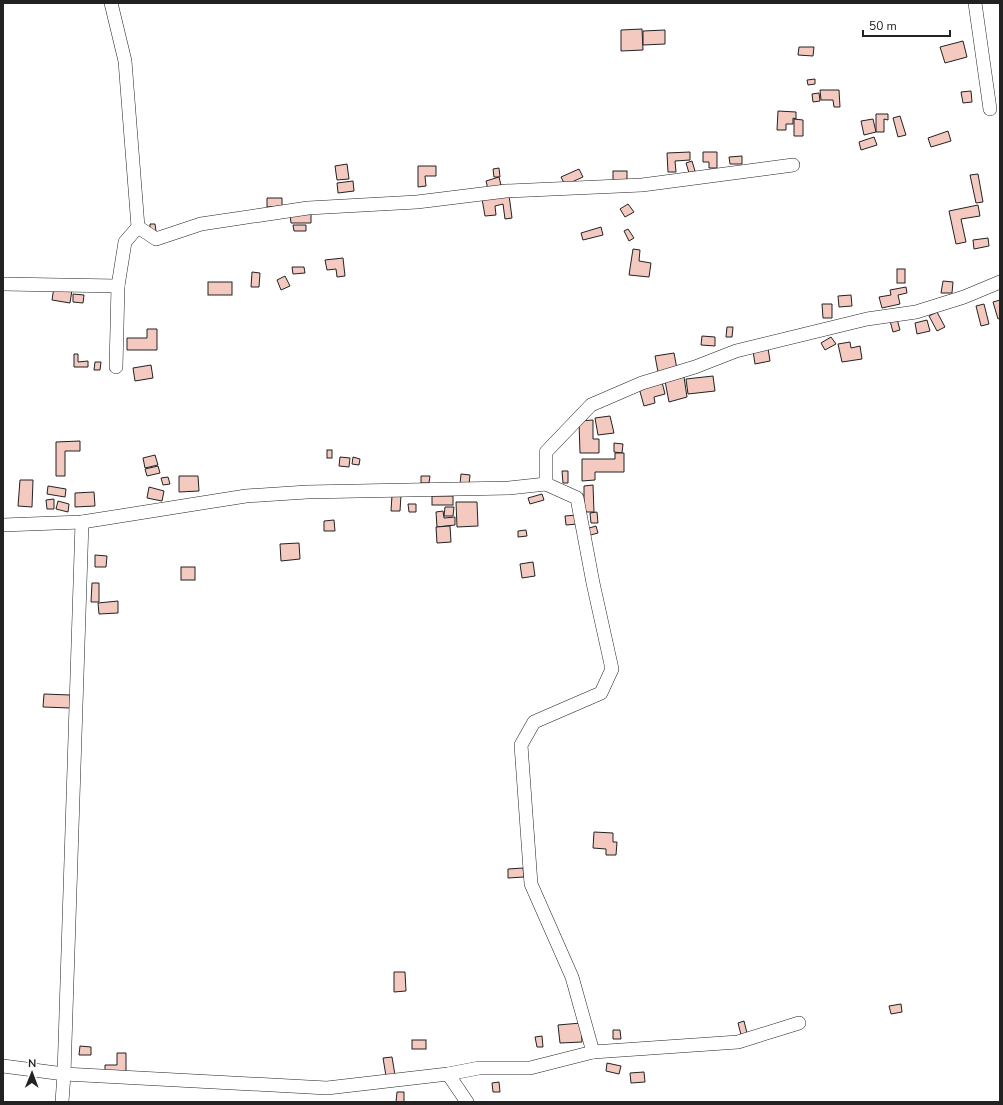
<svg xmlns="http://www.w3.org/2000/svg" width="1003" height="1105" viewBox="0 0 1003 1105" font-family="'Nunito Sans',sans-serif">
<style>
.building{fill:#f3c9c0;stroke:#222}
.lines{fill:none;stroke-linecap:round;stroke-linejoin:round}
.minor-casing{stroke:#222;stroke-width:14}
.minor{stroke:#fff;stroke-width:13}
</style>
<rect width="100%" height="100%" fill="#fff"/>
<g class="building">
<polygon points="642,29 643,50 621,51 621,30"/>
<polygon points="665,30 665,44 643,45 643,31"/>
<polygon points="963,41 967,57 945,63 940,47"/>
<polygon points="799,47 814,47 813,56 798,55"/>
<polygon points="815,79 815,84 808,85 807,80"/>
<polygon points="820,90 839,90 840,107 834,107 833,100 821,100"/>
<polygon points="971,91 972,102 963,103 961,92"/>
<polygon points="819,93 820,101 813,102 812,94"/>
<polygon points="778,111 796,112 796,119 793,118 793,124 786,124 786,130 777,130"/>
<polygon points="876,114 888,114 888,120 884,119 884,132 876,132"/>
<polygon points="900,116 906,135 898,137 893,118"/>
<polygon points="794,119 803,120 803,136 794,136"/>
<polygon points="873,119 876,132 864,135 861,121"/>
<polygon points="948,131 951,141 931,147 928,138"/>
<polygon points="874,137 877,145 861,150 859,142"/>
<polygon points="690,152 690,160 675,161 676,172 668,172 667,153"/>
<polygon points="703,152 717,152 717,168 709,168 709,162 703,162"/>
<polygon points="742,156 742,164 730,164 729,157"/>
<polygon points="692,161 695,171 689,173 686,163"/>
<polygon points="347,164 349,179 337,180 335,166"/>
<polygon points="418,166 436,166 436,176 425,176 426,186 418,187"/>
<polygon points="499,168 500,177 494,177 493,169"/>
<polygon points="579,169 583,177 565,185 561,177"/>
<rect x="613" y="171" width="14" height="11"/>
<polygon points="978,174 983,202 976,203 970,175"/>
<polygon points="499,177 501,185 488,189 486,181"/>
<polygon points="353,181 354,191 338,193 337,183"/>
<polygon points="509,195 512,218 505,219 503,204 495,206 496,215 485,216 482,199"/>
<polygon points="267,198 282,198 282,206 267,207"/>
<polygon points="628,204 634,212 625,217 620,209"/>
<polygon points="978,205 980,216 961,219 966,242 956,244 949,211"/>
<polygon points="311,214 311,223 291,223 290,215"/>
<polygon points="150,224 155,224 156,231 150,231"/>
<polygon points="293,225 306,225 306,231 294,231"/>
<polygon points="601,227 603,235 583,240 581,233"/>
<polygon points="628,229 634,238 629,241 624,231"/>
<polygon points="988,238 989,246 974,249 973,240"/>
<polygon points="633,249 640,250 639,261 651,263 649,277 629,275"/>
<polygon points="343,258 345,276 337,277 336,269 327,270 325,260"/>
<polygon points="292,267 304,267 305,273 293,274"/>
<rect x="897" y="269" width="8" height="14"/>
<polygon points="252,272 260,273 259,287 251,287"/>
<polygon points="285,276 290,286 281,290 277,280"/>
<polygon points="943,281 953,282 952,293 941,293"/>
<rect x="208" y="282" width="24" height="13"/>
<polygon points="54,287 72,290 70,303 52,300"/>
<polygon points="906,287 907,293 898,295 900,304 882,308 879,297 891,295 890,290"/>
<polygon points="73,294 84,295 83,303 73,302"/>
<polygon points="851,295 852,306 839,307 838,296"/>
<polygon points="1000,300 1000,318 998,319 993,302"/>
<polygon points="822,304 832,304 832,318 823,318"/>
<polygon points="984,304 989,324 981,326 976,306"/>
<polygon points="937,312 945,327 937,331 929,316"/>
<polygon points="897,319 900,330 893,332 890,321"/>
<polygon points="927,320 930,331 917,334 915,323"/>
<polygon points="727,327 733,327 732,337 726,337"/>
<polygon points="147,329 157,329 157,350 127,350 127,338 147,338"/>
<polygon points="702,336 715,337 715,346 701,345"/>
<polygon points="831,337 836,344 825,350 821,343"/>
<polygon points="850,342 851,348 860,346 862,359 842,362 838,344"/>
<polygon points="768,348 770,361 755,364 753,351"/>
<polygon points="674,353 677,369 658,372 655,356"/>
<polygon points="74,354 78,354 78,362 88,361 88,367 74,367"/>
<polygon points="95,362 101,362 100,370 94,370"/>
<polygon points="151,365 153,378 135,381 133,368"/>
<polygon points="713,376 715,391 688,394 686,379"/>
<polygon points="684,377 687,397 669,402 665,381"/>
<polygon points="662,382 665,394 654,397 655,403 644,406 639,388"/>
<polygon points="610,416 614,433 598,435 595,418"/>
<polygon points="593,420 593,439 599,439 599,453 580,453 579,421"/>
<polygon points="80,441 80,451 65,451 65,476 56,476 56,442"/>
<polygon points="614,443 623,444 622,453 614,452"/>
<rect x="327" y="450" width="5" height="8"/>
<polygon points="615,453 624,453 624,472 595,472 595,480 582,481 582,459 615,459"/>
<polygon points="155,455 158,465 145,468 143,458"/>
<polygon points="340,457 350,458 349,467 339,466"/>
<polygon points="353,457 360,459 359,465 352,464"/>
<polygon points="158,466 160,473 147,476 145,469"/>
<polygon points="562,471 568,471 568,483 563,483"/>
<polygon points="461,474 470,475 469,485 460,484"/>
<polygon points="179,476 198,476 199,491 179,492"/>
<polygon points="421,476 430,476 429,483 421,483"/>
<polygon points="168,477 170,484 163,485 161,478"/>
<polygon points="20,480 33,480 32,507 18,506"/>
<polygon points="593,485 594,512 584,512 584,486"/>
<polygon points="48,486 66,489 65,497 47,494"/>
<polygon points="149,487 164,491 162,501 147,498"/>
<polygon points="94,492 95,506 75,507 75,493"/>
<polygon points="542,494 544,500 530,504 528,498"/>
<polygon points="392,495 401,495 400,511 391,511"/>
<rect x="432" y="496" width="21" height="9"/>
<polygon points="54,499 54,509 47,509 46,500"/>
<polygon points="58,501 69,504 68,512 56,509"/>
<polygon points="456,502 477,502 478,526 457,527"/>
<polygon points="408,504 416,504 416,512 409,512"/>
<polygon points="445,507 454,507 453,516 444,516"/>
<polygon points="443,511 444,518 455,517 455,525 437,527 436,512"/>
<polygon points="597,512 598,523 591,523 590,513"/>
<polygon points="577,515 578,524 566,525 565,516"/>
<polygon points="334,520 335,531 324,531 324,521"/>
<polygon points="450,526 451,542 437,543 436,527"/>
<polygon points="596,526 598,533 587,536 586,529"/>
<polygon points="526,530 527,536 518,537 518,531"/>
<polygon points="299,543 300,559 281,561 280,544"/>
<polygon points="95,555 107,556 106,567 95,567"/>
<polygon points="533,562 535,576 522,578 520,564"/>
<rect x="181" y="567" width="14" height="13"/>
<polygon points="92,583 99,583 99,602 91,602"/>
<polygon points="118,601 118,613 99,614 98,603"/>
<polygon points="44,694 70,695 70,708 43,707"/>
<polygon points="594,832 613,833 613,842 617,842 616,855 606,855 606,849 593,848"/>
<polygon points="523,868 524,877 508,878 508,869"/>
<polygon points="394,972 405,972 406,991 394,992"/>
<polygon points="901,1004 902,1012 891,1014 889,1006"/>
<polygon points="744,1021 747,1033 741,1035 738,1023"/>
<polygon points="581,1023 582,1042 560,1043 558,1025"/>
<polygon points="613,1030 620,1030 621,1039 613,1039"/>
<polygon points="542,1036 543,1047 537,1047 535,1037"/>
<rect x="412" y="1040" width="14" height="9"/>
<polygon points="80,1046 91,1047 91,1055 79,1055"/>
<polygon points="117,1053 126,1053 126,1074 105,1073 105,1065 117,1065"/>
<polygon points="392,1057 395,1075 386,1076 383,1058"/>
<polygon points="607,1063 621,1066 619,1074 606,1071"/>
<polygon points="644,1072 645,1082 631,1083 630,1073"/>
<polygon points="499,1082 500,1092 493,1092 492,1083"/>
<polygon points="397,1092 404,1092 404,1102 396,1102"/>
</g>
<g class="lines">
<defs>
<g id="minor">
<polyline points="111,3 125,61 138,227 125,242 118,286 116,367"/>
<polyline points="975,3 990,109"/>
<polyline points="138,227 156,239 201,224 308,208 417,202 506,191 642,185 793,165"/>
<polyline points="3,284 118,286"/>
<polyline points="3,525 82,522 246,496 307,492 509,488 546,484"/>
<polyline points="799,1023 738,1042 593,1052 572,977 531,884 521,745 534,722 601,693 612,669 593,583 577,498 546,484 546,452 591,405 642,383 695,367 736,351 867,319 916,312 964,297 1000,282"/>
<polyline points="3,1066 64,1074 327,1088 448,1074 479,1068 530,1068 593,1052"/>
<polyline points="448,1074 467,1102"/>
<polyline points="62,1102 64,1074 82,522"/>
</g>
</defs>
<use href="#minor" class="minor-casing"/>
<use href="#minor" class="minor"/>
</g>
<rect width="1003" height="1105" fill="none" stroke="#222222" stroke-width="8"/>
<g transform="translate(32 1073) rotate(1)" stroke="#ffffff" stroke-width="3" paint-order="stroke">
<path d="M0-3L7 15L0 10L-7 15Z" fill="#222222"/>
<text y="-6" font-size="11" font-weight="bold" text-anchor="middle" fill="#222222">N</text>
</g>
<path d="M863 30v6h87v-6" fill="none" stroke="#222222" stroke-width="2"/>
<text x="869" y="30" font-size="12" fill="#222222" stroke="#ffffff" stroke-width="3" paint-order="stroke">50 m</text>
</svg>
